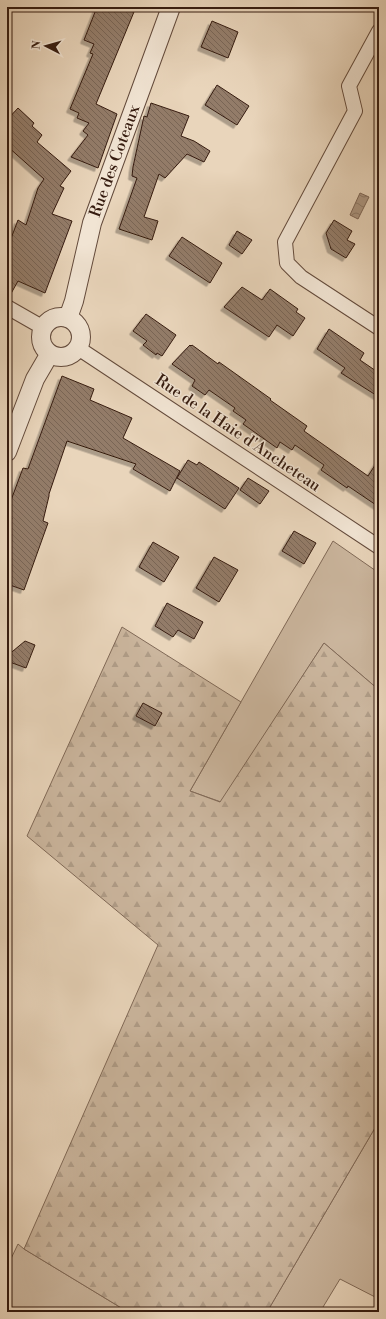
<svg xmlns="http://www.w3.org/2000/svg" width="386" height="1319" viewBox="0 0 386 1319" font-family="'Libre Bodoni',serif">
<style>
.green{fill:#cbb69e;stroke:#806957}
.forest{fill:url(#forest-firs);stroke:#806957}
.water{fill:url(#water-waves);stroke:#7d6554}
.building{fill:url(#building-back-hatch);stroke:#361c10;filter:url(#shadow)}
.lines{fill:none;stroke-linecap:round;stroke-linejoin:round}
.minor-casing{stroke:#634a3b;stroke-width:16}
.tertiary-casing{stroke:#634a3b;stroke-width:20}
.minor{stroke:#f1e4d3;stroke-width:14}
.tertiary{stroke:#f1e4d3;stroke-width:18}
.labels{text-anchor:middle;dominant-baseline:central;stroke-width:3;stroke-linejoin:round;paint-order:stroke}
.street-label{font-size:16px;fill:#361c10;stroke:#f1e4d3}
</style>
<defs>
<pattern id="forest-firs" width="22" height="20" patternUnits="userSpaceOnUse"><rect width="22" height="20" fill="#cbb69e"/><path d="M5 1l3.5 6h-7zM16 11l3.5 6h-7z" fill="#af9c87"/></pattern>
<pattern id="water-waves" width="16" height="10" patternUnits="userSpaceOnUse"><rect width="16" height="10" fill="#ac9681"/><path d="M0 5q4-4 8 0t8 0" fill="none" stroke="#8d7a68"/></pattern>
<pattern id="building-back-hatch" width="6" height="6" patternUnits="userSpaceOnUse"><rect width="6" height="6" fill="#937c69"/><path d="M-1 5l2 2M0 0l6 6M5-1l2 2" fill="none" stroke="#796555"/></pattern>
<filter id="shadow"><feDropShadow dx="-3.5" dy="3.5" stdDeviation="0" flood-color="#0004"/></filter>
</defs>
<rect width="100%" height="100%" fill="#e9d5bb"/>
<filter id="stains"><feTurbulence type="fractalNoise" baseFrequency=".005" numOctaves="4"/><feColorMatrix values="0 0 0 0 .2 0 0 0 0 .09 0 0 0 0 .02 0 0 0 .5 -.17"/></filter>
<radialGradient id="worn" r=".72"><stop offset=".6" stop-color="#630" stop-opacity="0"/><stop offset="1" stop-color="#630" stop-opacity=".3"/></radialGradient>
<g class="green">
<polygon points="333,541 379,573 379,690 324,643 221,802 190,791"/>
<polygon points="379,1121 379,1299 340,1279 320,1312 267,1312"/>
<polygon points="18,1244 24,1249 128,1312 7,1312 7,1267"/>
</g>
<polygon class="forest" points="122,627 241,702 190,791 220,802 324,643 379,690 379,1121 267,1312 128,1312 24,1249 158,945 27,836"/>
<polygon class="water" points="360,193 369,197 358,219 350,215"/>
<g class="building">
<polygon points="97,7 136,7 96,104 117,114 98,168 71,157 88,135 83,131 89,123 77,118 79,113 70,109 93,54 90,53 94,44 84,40"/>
<polygon points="212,21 238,32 228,58 201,47"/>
<polygon points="217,85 249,106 237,125 205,105"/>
<polygon points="151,103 189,116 181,136 194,141 210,151 204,162 187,154 165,178 159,174 144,217 158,221 152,240 119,229 137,178 132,176 133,167 144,116 147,117"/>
<polygon points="18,108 34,123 32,126 42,135 37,142 71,171 60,186 64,188 52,214 72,221 45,293 18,281 8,299 7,299 7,249 18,220 26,225 38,188 44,179 7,146 7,120"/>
<polygon points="334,220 352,231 347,240 355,244 346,258 331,249 326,233"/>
<polygon points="237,231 252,240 242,254 229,245"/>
<polygon points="182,237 222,263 210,283 169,256"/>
<polygon points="242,287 262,300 270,289 298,309 296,312 305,318 293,336 277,325 269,337 224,307"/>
<polygon points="146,314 176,335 162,356 157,353 156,355 143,345 147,341 133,331"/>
<polygon points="329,329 364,353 360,360 379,373 379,397 341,373 345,368 317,349"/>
<polygon points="190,345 191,346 192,345 218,364 219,362 271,399 270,400 307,426 304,431 368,476 379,459 379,507 348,486 347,488 321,470 324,465 295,445 292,450 280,442 277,448 243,424 246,420 233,411 235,408 209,390 205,395 192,386 195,380 172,364"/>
<polygon points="62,376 94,389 90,400 132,418 123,438 180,471 170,491 133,469 136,464 67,441 49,494 49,496 43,521 48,523 24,590 7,584 7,530 12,518 7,516 7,511 23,468 28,469"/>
<polygon points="188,460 197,465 199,462 239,488 225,509 177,478"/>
<polygon points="248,478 269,491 260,504 240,490"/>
<polygon points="294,531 316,543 304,564 282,551"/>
<polygon points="153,542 179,557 164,582 139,567"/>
<polygon points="214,557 238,570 219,602 196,588"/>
<polygon points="167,603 203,622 194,639 178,630 173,637 155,626"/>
<polygon points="25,641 35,645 26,668 7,661 7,656"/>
<polygon points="143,703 162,713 155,726 136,716"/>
</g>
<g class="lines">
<defs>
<g id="minor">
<polyline points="379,31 349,86 355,111 285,242 287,263 301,277 379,328"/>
<polyline points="7,307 42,327"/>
<polyline points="78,348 379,547"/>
</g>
<g id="tertiary">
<circle cx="61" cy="337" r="20"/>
<path id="s1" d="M68 318 74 301 92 223 171 7"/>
<polyline points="7,452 35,379 49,355"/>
</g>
</defs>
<use href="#minor" class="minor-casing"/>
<use href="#tertiary" class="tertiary-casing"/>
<use href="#minor" class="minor"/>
<use href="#tertiary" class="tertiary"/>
</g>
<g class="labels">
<g class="street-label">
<text stroke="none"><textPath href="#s1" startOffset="164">Rue des Coteaux</textPath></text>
<text transform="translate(238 433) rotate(34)">Rue de la Haie d'Ancheteau</text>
</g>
</g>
<rect width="386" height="1319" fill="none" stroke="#e9d5bb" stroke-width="24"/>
<rect x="8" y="8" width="370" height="1303" fill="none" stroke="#361c10" stroke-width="2"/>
<rect x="12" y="12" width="362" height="1295" fill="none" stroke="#361c10"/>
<g transform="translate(46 46) rotate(276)" stroke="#f1e4d3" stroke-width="3" paint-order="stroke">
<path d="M0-3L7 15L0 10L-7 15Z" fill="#361c10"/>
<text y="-6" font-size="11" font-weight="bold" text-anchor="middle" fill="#361c10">N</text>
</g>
<rect width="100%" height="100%" filter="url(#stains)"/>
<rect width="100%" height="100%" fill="url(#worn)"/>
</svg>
